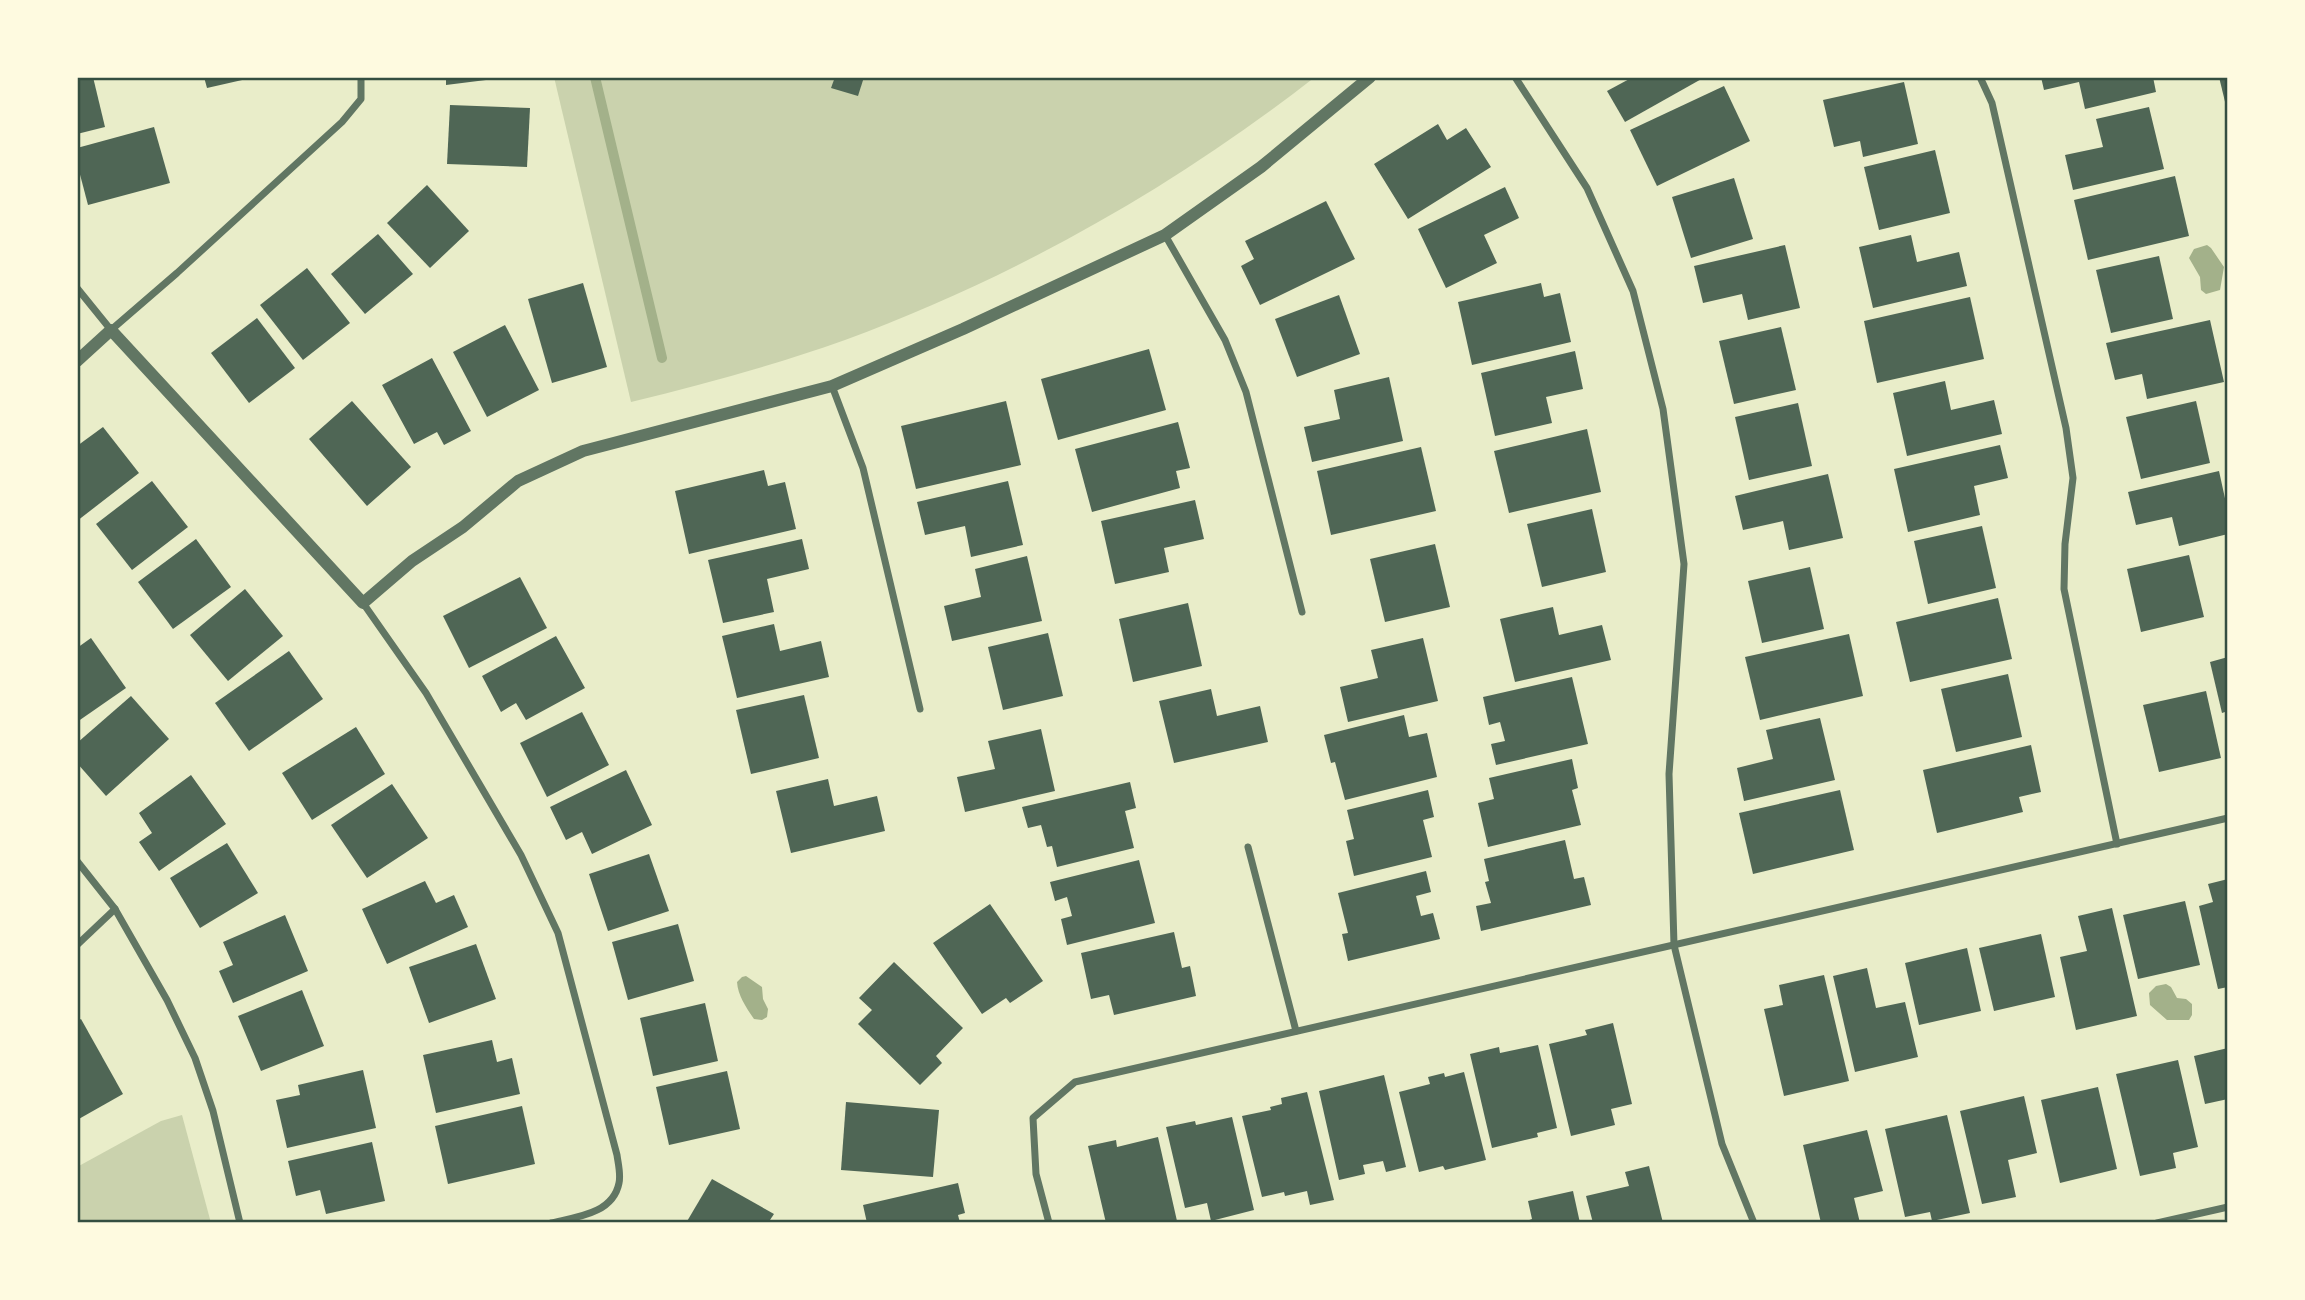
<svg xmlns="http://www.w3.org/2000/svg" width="2305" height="1300" viewBox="0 0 2305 1300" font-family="Rubik,sans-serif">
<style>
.green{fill:#cad2ad}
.water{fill:#a3b18a}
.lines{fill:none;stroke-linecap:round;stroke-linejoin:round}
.stream{stroke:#a3b18a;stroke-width:10}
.building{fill:#4f6655}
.minor{stroke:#617663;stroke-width:7}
.tertiary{stroke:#617663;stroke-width:12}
.neatline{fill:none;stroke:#344e41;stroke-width:2.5}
</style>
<rect width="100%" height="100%" fill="#e9edc9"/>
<g class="green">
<path d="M554 77H1315C1173 188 1015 277 845 340 775 365 704 384 631 402Z"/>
<polygon points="182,1115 211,1223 77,1223 77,1167 161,1121"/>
</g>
<g class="water">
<polygon points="2207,245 2211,248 2224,267 2220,290 2206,294 2201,290 2200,277 2189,258 2194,249"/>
<path d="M746 976 762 987 763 999 768 1009 767 1017 762 1020 754 1019C746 1007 738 996 737 982L742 977Z"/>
<polygon points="2166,984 2171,987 2177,998 2186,999 2192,1004 2192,1015 2189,1020 2167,1020 2150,1005 2149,993 2156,986"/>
</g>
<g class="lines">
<polyline class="stream" points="595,77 662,358"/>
</g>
<g class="building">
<polygon points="77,77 93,77 105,127 77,134"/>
<polygon points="204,77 251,77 251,78 207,88"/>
<polygon points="446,77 494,77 494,79 446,85"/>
<polygon points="835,77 864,77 858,96 831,88"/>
<polygon points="1633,77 1705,77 1625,122 1607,91"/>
<polygon points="2041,77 2153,77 2156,92 2085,109 2079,82 2044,90"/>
<polygon points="2219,77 2228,77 2228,109 2227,110"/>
<polygon points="1904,82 1918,144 1863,157 1860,141 1834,147 1823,100"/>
<polygon points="1724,86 1750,141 1657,186 1630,130"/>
<polygon points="450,105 530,108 527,167 447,164"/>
<polygon points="2149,107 2164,169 2073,190 2065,155 2103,147 2096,119"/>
<polygon points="1438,124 1447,140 1466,128 1491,167 1408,219 1374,164"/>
<polygon points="154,127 170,183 88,205 77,163 77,148"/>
<polygon points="1935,150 1950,213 1879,230 1864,167"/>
<polygon points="2175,176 2189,236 2088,260 2074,200"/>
<polygon points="1734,178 1753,239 1691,258 1672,197"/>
<polygon points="427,185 469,231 430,268 387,223"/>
<polygon points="1505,187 1519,218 1484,235 1497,263 1446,288 1418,229"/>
<polygon points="1326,201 1355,259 1260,305 1241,266 1254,259 1245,241"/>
<polygon points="378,234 413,274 365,314 331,274"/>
<polygon points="1911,235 1917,262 1959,252 1967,286 1873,308 1859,247"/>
<polygon points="1785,245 1800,308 1748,320 1742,294 1703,303 1694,266"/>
<polygon points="2159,256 2173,319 2111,333 2096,270"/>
<polygon points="307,268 350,323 303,360 260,305"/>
<polygon points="583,283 607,367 552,383 528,299"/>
<polygon points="1541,283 1544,297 1560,293 1571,342 1472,365 1458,302"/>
<polygon points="1339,295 1360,354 1297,377 1275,319"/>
<polygon points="1970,297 1984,359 1877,383 1864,321"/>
<polygon points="257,318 295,368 249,403 211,353"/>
<polygon points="2210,320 2224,382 2147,399 2142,374 2115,380 2106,343"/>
<polygon points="505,325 539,390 487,417 453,352"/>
<polygon points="1781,327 1796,390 1734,404 1719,341"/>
<polygon points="1149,349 1166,410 1058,440 1041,379"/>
<polygon points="1575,351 1583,389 1546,397 1552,423 1495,436 1481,373"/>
<polygon points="432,358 471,431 444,445 437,432 414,444 382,385"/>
<polygon points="1389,377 1403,441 1312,462 1304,427 1340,419 1334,390"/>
<polygon points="1945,381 1951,410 1994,400 2002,434 1907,456 1893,393"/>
<polygon points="352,401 411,467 367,506 309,439"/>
<polygon points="1006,401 1021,465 916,489 901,426"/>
<polygon points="2196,401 2210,463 2141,479 2126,417"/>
<polygon points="1798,403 1812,466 1749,480 1735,417"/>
<polygon points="1178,422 1190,468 1176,471 1180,488 1092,512 1075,449"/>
<polygon points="103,427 139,473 77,521 77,446"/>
<polygon points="1587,429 1601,492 1509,513 1494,451"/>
<polygon points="2000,445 2008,478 1974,486 1980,515 1908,532 1894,469"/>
<polygon points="1421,447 1436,511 1331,535 1317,471"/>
<polygon points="764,470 768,486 785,482 796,529 689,554 675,491"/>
<polygon points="2219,471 2228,512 2228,534 2179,546 2172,517 2136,525 2128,492"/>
<polygon points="1828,474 1843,538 1789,550 1783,521 1743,530 1735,496"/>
<polygon points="152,481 188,527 132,570 96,524"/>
<polygon points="1008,481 1023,545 971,557 965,526 925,535 917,502"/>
<polygon points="1195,500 1204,539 1164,548 1169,572 1115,584 1101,521"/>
<polygon points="1592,509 1606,572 1542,587 1527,524"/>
<polygon points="1982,526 1996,588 1928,604 1914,541"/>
<polygon points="196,539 231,587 173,629 138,582"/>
<polygon points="802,539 809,569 767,579 774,612 723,623 708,560"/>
<polygon points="1435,544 1450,607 1385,622 1370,559"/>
<polygon points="2189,555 2204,617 2141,632 2127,569"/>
<polygon points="1027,556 1042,621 952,641 944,606 981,597 975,569"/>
<polygon points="1810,567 1824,629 1762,643 1748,581"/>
<polygon points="520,577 547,628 469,668 443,616"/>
<polygon points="245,589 283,636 228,681 190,635"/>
<polygon points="1998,598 2012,659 1910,682 1896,622"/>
<polygon points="1188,603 1202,666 1133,682 1119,619"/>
<polygon points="1553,607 1559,635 1602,625 1611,660 1515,682 1500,619"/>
<polygon points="774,624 780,651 821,641 829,677 737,698 722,636"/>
<polygon points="1048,633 1063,696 1003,710 988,647"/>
<polygon points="1849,634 1863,696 1760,720 1745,657"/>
<polygon points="556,636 585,688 526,720 516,703 501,712 482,676"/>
<polygon points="91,638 126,688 77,722 77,648"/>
<polygon points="1423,638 1438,701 1348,722 1340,687 1378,678 1371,650"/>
<polygon points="289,651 323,699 249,751 215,703"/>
<polygon points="2228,657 2228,711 2222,713 2210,662"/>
<polygon points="2008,674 2022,737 1956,752 1941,689"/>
<polygon points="1572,677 1588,744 1496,765 1491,744 1505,741 1500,722 1489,725 1483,697"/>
<polygon points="1211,689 1217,716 1260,706 1268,742 1174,763 1159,701"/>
<polygon points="2206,691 2221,758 2159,772 2143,705"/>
<polygon points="804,695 819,758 751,774 736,710"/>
<polygon points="131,696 169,739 106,796 77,763 77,743"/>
<polygon points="582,712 609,765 547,797 520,743"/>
<polygon points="1404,715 1409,737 1427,733 1437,777 1345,800 1335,762 1331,763 1324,735"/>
<polygon points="1820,718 1835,780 1744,801 1737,768 1773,759 1766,730"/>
<polygon points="356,727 385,774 312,820 282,773"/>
<polygon points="1041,729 1055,791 965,812 957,777 995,769 988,741"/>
<polygon points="2031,745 2041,792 2019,797 2023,812 1937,833 1923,770"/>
<polygon points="1572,759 1578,788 1572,790 1581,825 1488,847 1478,803 1494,799 1489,778"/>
<polygon points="626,770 652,825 592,854 582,832 566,840 550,807"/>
<polygon points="191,775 226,824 159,871 139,842 152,833 139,813"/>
<polygon points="828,779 834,806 877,796 885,831 791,853 776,791"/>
<polygon points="1130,782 1136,808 1125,811 1134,848 1057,867 1052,846 1047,847 1041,825 1028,828 1022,807"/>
<polygon points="392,784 428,838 367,878 331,825"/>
<polygon points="1428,790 1434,817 1423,820 1432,857 1354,876 1346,841 1354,839 1347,810"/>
<polygon points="1840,790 1854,850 1753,874 1739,813"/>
<polygon points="1565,840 1574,879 1584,877 1591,905 1481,931 1476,906 1491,903 1485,882 1489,881 1484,859"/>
<polygon points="227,843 258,893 200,928 170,878"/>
<polygon points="649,854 669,911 608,931 589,874"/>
<polygon points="1139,860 1155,923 1067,945 1061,919 1072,916 1067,897 1055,901 1050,882"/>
<polygon points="1426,871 1431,892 1416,896 1421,916 1433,913 1440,939 1348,961 1342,934 1348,933 1338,893"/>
<polygon points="2228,879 2228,987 2218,989 2199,906 2213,902 2208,884"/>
<polygon points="425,881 436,903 454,895 468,927 387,964 362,909"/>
<polygon points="2185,901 2200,965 2138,979 2123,915"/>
<polygon points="990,904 1043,981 1010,1003 1006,998 982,1014 933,943"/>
<polygon points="2112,908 2137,1016 2076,1030 2060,957 2087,951 2078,916"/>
<polygon points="285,915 308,971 233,1003 219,971 233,965 223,942"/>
<polygon points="678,924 694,981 628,1000 612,942"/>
<polygon points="1174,932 1182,968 1190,966 1196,996 1114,1015 1109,995 1091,999 1081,953"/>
<polygon points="2041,934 2055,997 1994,1011 1979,948"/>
<polygon points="476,944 496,999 429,1023 409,967"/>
<polygon points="1967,948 1981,1011 1919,1025 1905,963"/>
<polygon points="894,962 963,1028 936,1056 942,1063 920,1085 858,1024 872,1010 859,998"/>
<polygon points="1867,968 1876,1008 1905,1002 1918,1057 1855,1072 1833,976"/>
<polygon points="1824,975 1849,1081 1784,1096 1764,1009 1783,1005 1779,985"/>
<polygon points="302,990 324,1046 261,1071 238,1016"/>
<polygon points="705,1003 718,1061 653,1076 640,1018"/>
<polygon points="81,1019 123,1094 77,1120 77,1021"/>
<polygon points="1613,1023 1632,1104 1611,1109 1615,1125 1571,1136 1549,1044 1587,1035 1585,1030"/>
<polygon points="492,1040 497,1062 512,1058 520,1094 436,1113 423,1055"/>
<polygon points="1538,1045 1557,1128 1537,1133 1538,1137 1492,1148 1470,1054 1499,1047 1500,1053"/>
<polygon points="2228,1048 2228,1099 2205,1104 2194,1056"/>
<polygon points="2178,1060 2198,1147 2173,1153 2176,1168 2140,1176 2116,1074"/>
<polygon points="363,1070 376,1128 287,1148 276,1100 300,1095 298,1085"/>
<polygon points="727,1071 740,1129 669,1145 656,1087"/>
<polygon points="1464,1072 1486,1160 1445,1170 1443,1166 1419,1172 1399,1092 1430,1084 1428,1077 1444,1073 1445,1077"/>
<polygon points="1384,1075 1406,1167 1386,1172 1383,1161 1363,1165 1365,1174 1339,1180 1319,1091"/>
<polygon points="2098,1087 2117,1169 2060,1183 2041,1100"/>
<polygon points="1307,1092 1334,1200 1310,1205 1307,1191 1285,1196 1284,1192 1262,1197 1242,1116 1271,1110 1270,1107 1282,1104 1281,1098"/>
<polygon points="2024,1096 2037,1153 2008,1160 2016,1197 1982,1204 1960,1111"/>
<polygon points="846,1102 939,1110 933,1177 841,1170"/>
<polygon points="522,1106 535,1164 448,1184 435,1126"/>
<polygon points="1947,1115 1970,1213 1932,1221 1930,1212 1905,1217 1885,1129"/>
<polygon points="1232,1117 1254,1210 1211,1221 1207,1203 1185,1208 1166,1127 1195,1121 1196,1125"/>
<polygon points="1867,1130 1883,1191 1854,1198 1860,1223 1821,1223 1803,1145"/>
<polygon points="1158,1137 1177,1221 1168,1223 1106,1223 1088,1146 1116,1140 1117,1147"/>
<polygon points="372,1142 385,1201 326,1214 320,1190 296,1196 288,1161"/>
<polygon points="1649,1166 1663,1223 1593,1223 1586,1196 1629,1186 1625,1172"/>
<polygon points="712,1179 774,1214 768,1223 686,1223"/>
<polygon points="958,1183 965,1213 958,1215 960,1223 867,1223 863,1205"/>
<polygon points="1573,1191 1580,1223 1521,1223 1532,1219 1528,1201"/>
</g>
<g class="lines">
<g class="minor">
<polyline points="1515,77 1587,188 1633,291 1663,409 1684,564 1669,774 1674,945 1722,1144 1754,1223"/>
<polyline points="1980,77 1992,103 2066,428 2073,478 2065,544 2064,589 2117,844"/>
<polyline points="1165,235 1225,340 1246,392 1302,612"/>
<polyline points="77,288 111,330 177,273 342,122 361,99 361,77"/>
<polyline points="832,386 863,468 920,709"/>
<path d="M363 603 426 693 521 855 558 933 617 1155C618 1163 621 1174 619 1183 613 1214 576 1217 551 1223"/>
<polyline points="1248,847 1296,1031"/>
<polyline points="77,861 115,909 167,1000 195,1058 213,1111 240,1223"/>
<polyline points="77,945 115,909"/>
<polyline points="1049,1223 1036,1174 1033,1118 1075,1082 2228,818"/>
<polyline points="2157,1223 2228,1207"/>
</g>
<polyline class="tertiary" points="77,361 111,330 363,603 412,561 463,527 518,481 583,451 832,386 963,329 1165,235 1261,167 1370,77"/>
</g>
<rect width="2305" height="1300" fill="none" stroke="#fefae0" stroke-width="158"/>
<rect x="79" y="79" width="2147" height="1142" class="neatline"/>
</svg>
